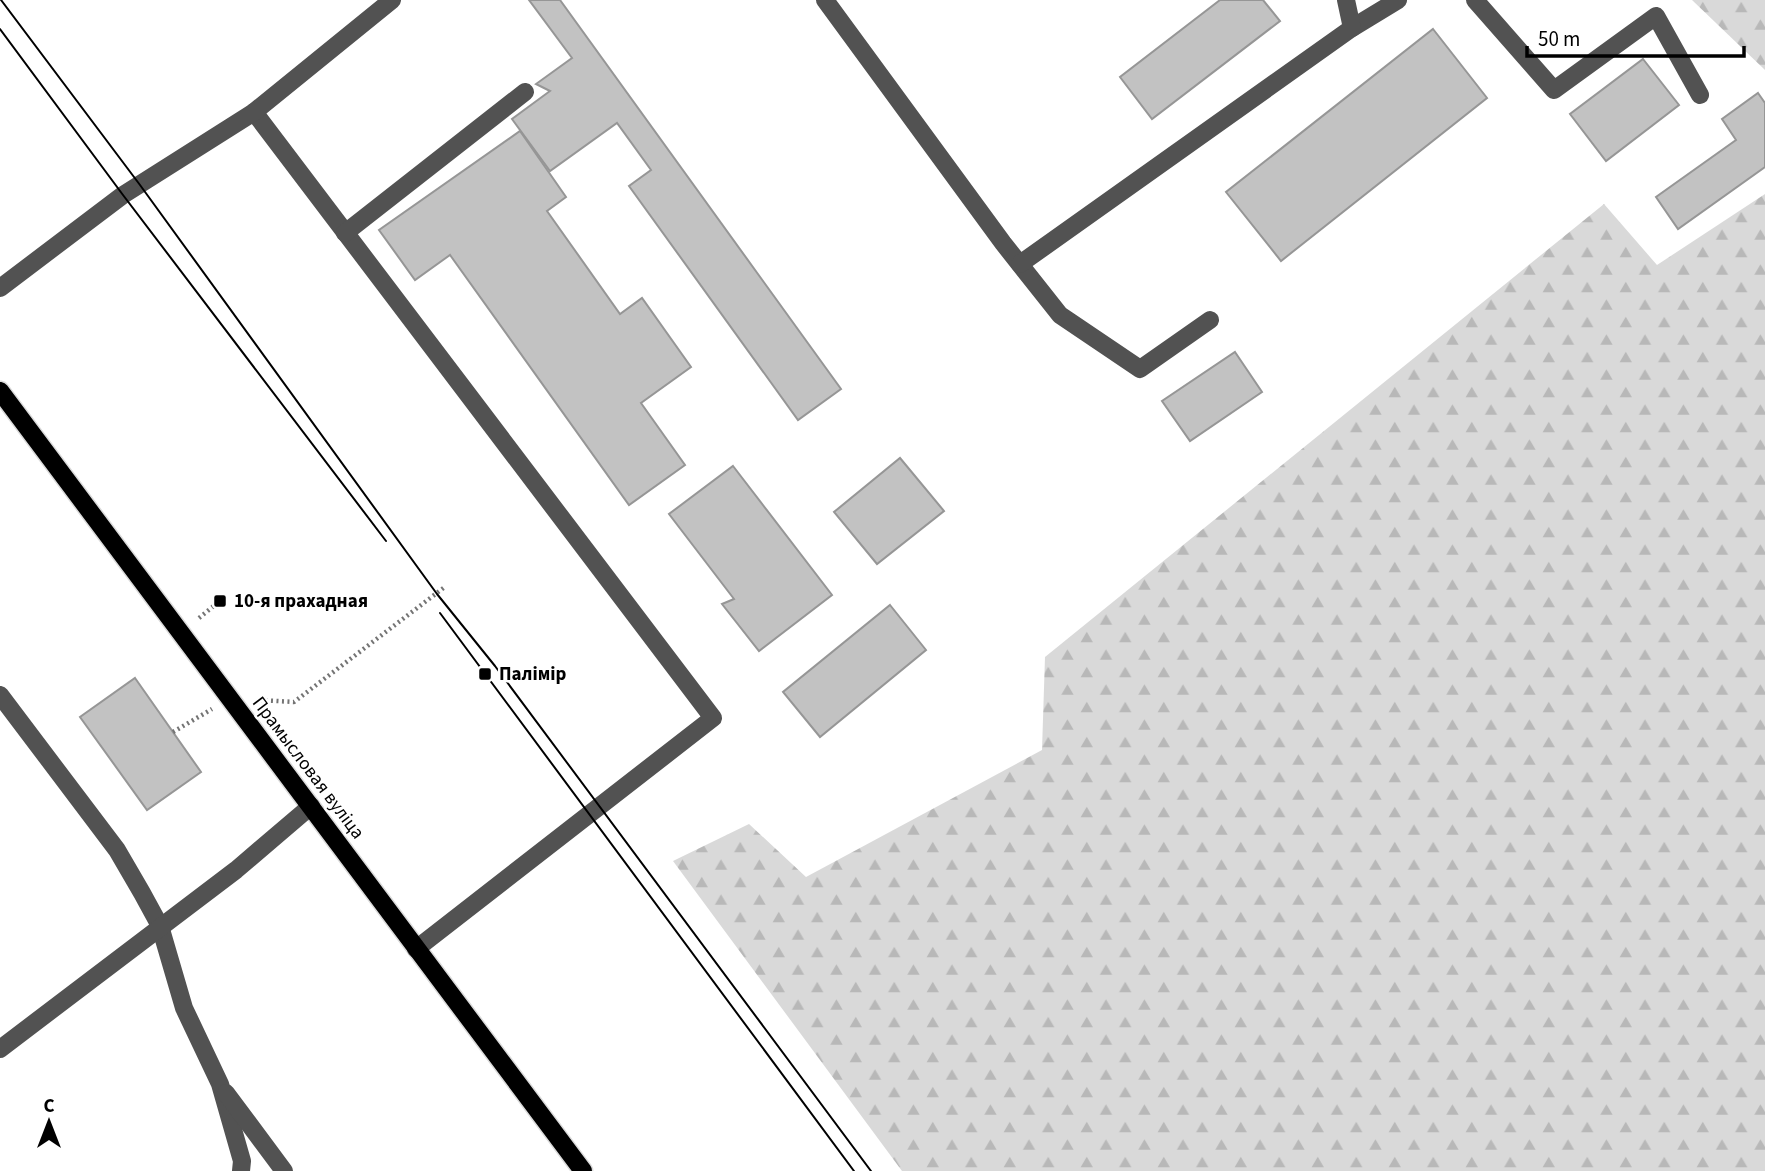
<svg xmlns="http://www.w3.org/2000/svg" width="1765" height="1171" viewBox="0 0 1765 1171" font-family="'Source Sans 3',sans-serif">
<style>
.forest{fill:url(#forest-firs)}
.building{fill:#c2c2c2;stroke:#969696;stroke-width:2}
.lines{fill:none;stroke-linecap:round;stroke-linejoin:round}
.major-casing{stroke:#dbdbdb;stroke-width:21}
.path{stroke:#747474;stroke-width:4.5;stroke-dasharray:2 3.5;stroke-linecap:butt}
.minor{stroke:#525252;stroke-width:18}
.major{stroke:#000;stroke-width:18}
.tram{stroke:#000;stroke-width:2}
.poi-dot{fill:#000;stroke:#fff;stroke-width:2.5}
.labels{text-anchor:middle;dominant-baseline:central;stroke-width:5;stroke-linejoin:round;paint-order:stroke}
.poi-label{font-size:19px;font-weight:bold;fill:#000;stroke:#fff;text-anchor:start}
.street-label{font-size:19px;fill:#000;stroke:#fff}
</style>
<defs>
<pattern id="forest-firs" width="22" height="20" patternUnits="userSpaceOnUse" patternTransform="scale(1.75)"><rect width="22" height="20" fill="#d9d9d9"/><path d="M5 1l3.5 6h-7zM16 11l3.5 6h-7z" fill="#b8b8b8"/></pattern>
</defs>
<rect width="100%" height="100%" fill="#fff"/>
<g class="forest">
<polygon points="1692,0 1765,0 1765,70"/>
<polygon points="1765,194 1765,1171 902,1171 673,861 749,824 806,877 1042,750 1045,657 1604,204 1657,265"/>
</g>
<g class="building">
<polygon points="529,0 560,0 841,389 798,420 629,186 651,170 617,123 550,171 512,119 550,91 536,84 572,58"/>
<polygon points="1220,0 1263,0 1280,21 1152,119 1120,77"/>
<polygon points="1433,29 1487,98 1281,261 1226,192"/>
<polygon points="1643,59 1679,105 1606,161 1570,114"/>
<polygon points="1758,93 1765,103 1765,167 1678,229 1656,197 1736,140 1722,119"/>
<polygon points="520,131 566,197 547,211 620,314 642,298 691,367 641,403 685,465 629,505 450,255 415,280 379,230"/>
<polygon points="1235,352 1262,392 1190,441 1162,401"/>
<polygon points="900,458 944,511 877,564 834,512"/>
<polygon points="733,466 832,595 759,651 722,604 734,599 669,514"/>
<polygon points="890,605 926,650 820,737 783,692"/>
<polygon points="135,678 201,772 147,810 80,717"/>
</g>
<g class="lines">
<defs>
<polyline id="major" points="0,391 583,1171"/>
</defs>
<use href="#major" class="major-casing"/>
<g class="path">
<polyline points="199,618 220,601"/>
<polyline points="260,700 294,702 446,586"/>
<polyline points="173,732 212,709"/>
</g>
<g class="minor">
<polyline points="825,0 1003,243 1060,315 1140,369 1210,320"/>
<polyline points="1475,0 1554,90 1656,16 1700,95"/>
<polyline points="1352,28 1398,0"/>
<polyline points="254,112 713,718 416,949"/>
<polyline points="345,233 525,92"/>
<polyline points="1020,264 1352,28 1346,0"/>
<polyline points="0,288 123,195 254,112 392,0"/>
<polyline points="0,695 117,850 142,893 160,926 184,1008 220,1084 242,1161 241,1171"/>
<polyline points="0,1049 236,870 311,806"/>
<polyline points="226,1093 284,1171"/>
</g>
<use href="#major" class="major"/>
<g class="tram">
<polyline points="1,0 140,185 437,594 495,666 871,1171"/>
<polyline points="0,29 123,195 386,541"/>
<polyline points="440,613 854,1171"/>
</g>
</g>
<g class="poi-dot">
<rect x="213" y="594" width="14" height="14" rx="3.5"/>
<rect x="478" y="667" width="14" height="14" rx="3.5"/>
</g>
<g class="labels">
<g class="poi-label">
<text x="234" y="601">10-я прахадная</text>
<text x="499" y="674">Палімір</text>
</g>
<g class="street-label">
<text transform="translate(308 768) rotate(53)">Прамысловая вуліца</text>
</g>
</g>
<g transform="translate(49 1122)" stroke="#ffffff" stroke-width="5" paint-order="stroke">
<path d="M0-5L12 26L0 18L-12 26Z" fill="#000000"/>
<text y="-10" font-size="19" font-weight="bold" text-anchor="middle" fill="#000000">С</text>
</g>
<path d="M1527 46v10h217v-10" fill="none" stroke="#000000" stroke-width="3.5"/>
<text x="1538" y="46" font-size="21" fill="#000000" stroke="#ffffff" stroke-width="5" paint-order="stroke">50 m</text>
</svg>
